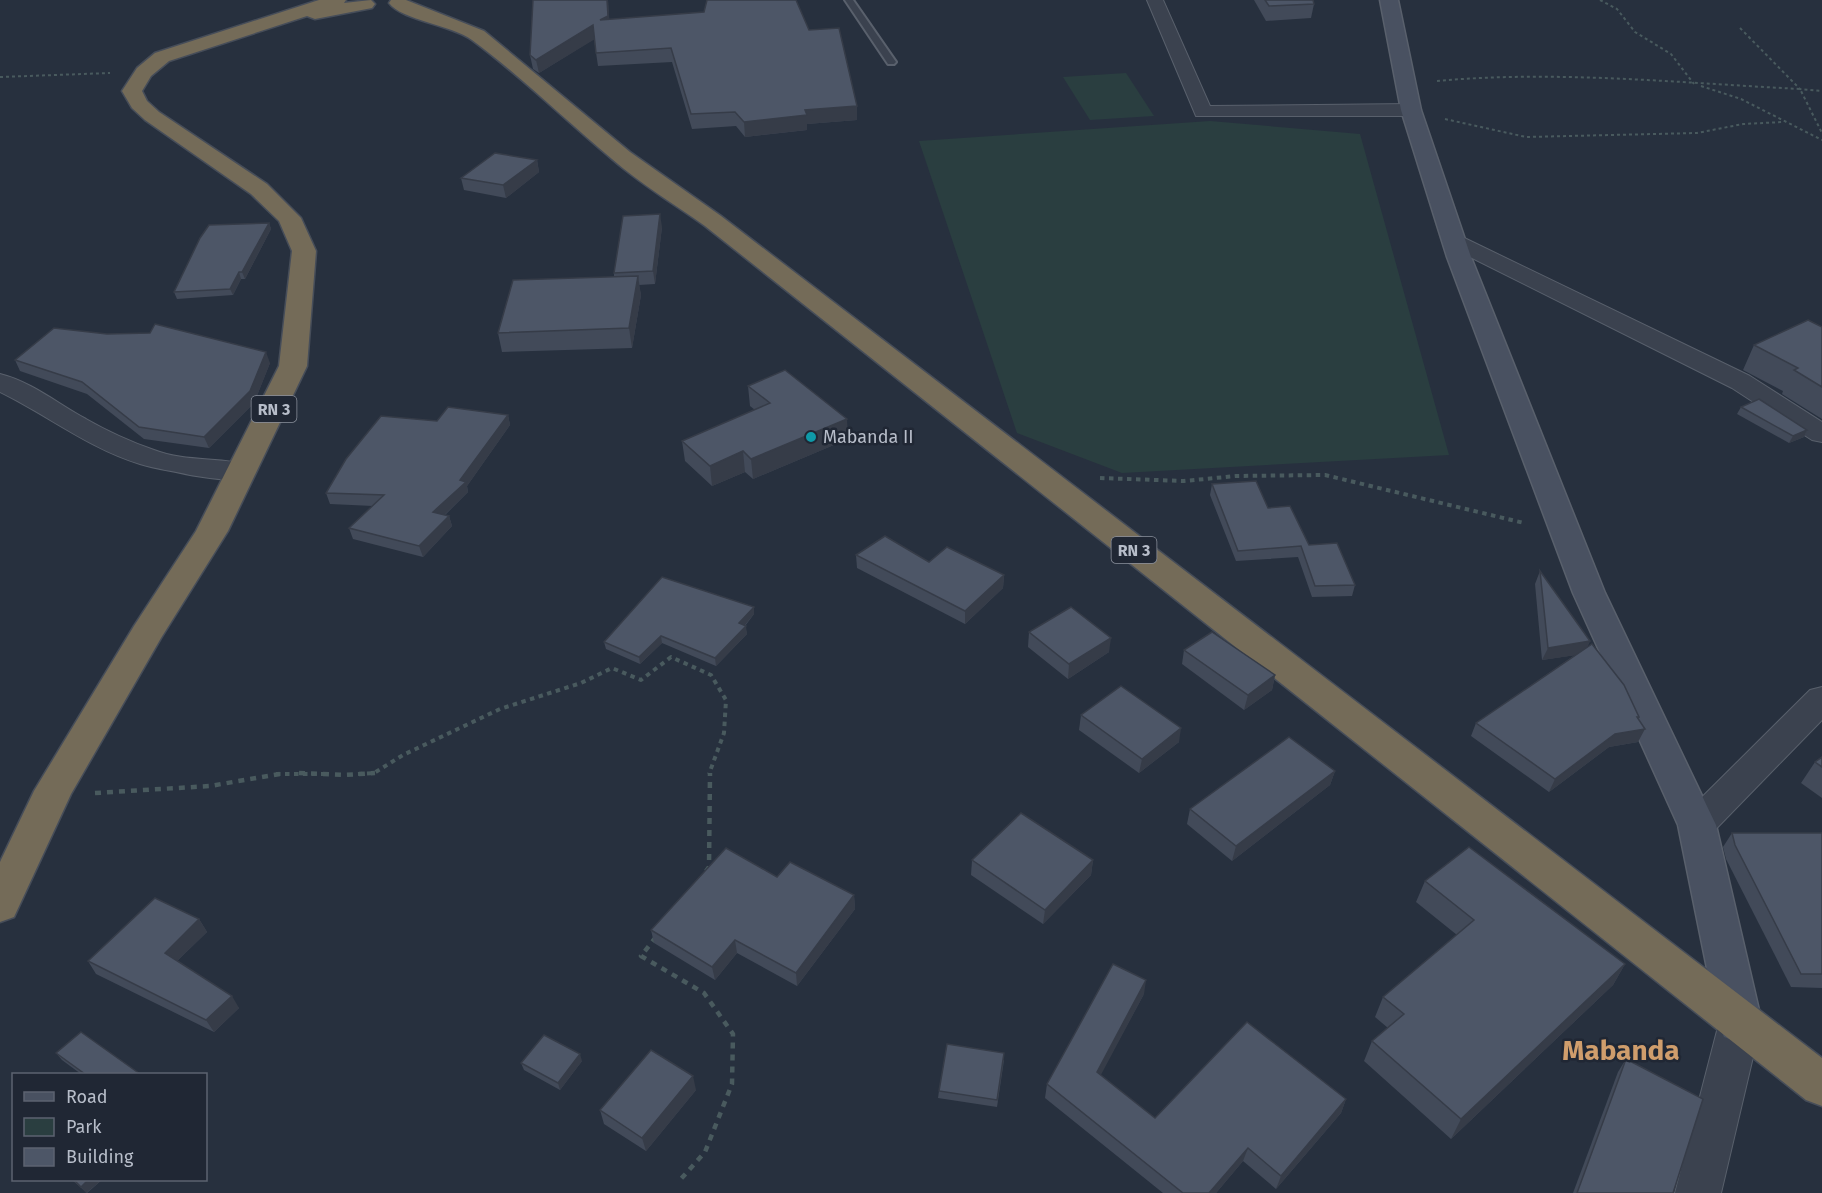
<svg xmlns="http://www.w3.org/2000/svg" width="1822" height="1193" viewBox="0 0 1822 1193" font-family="'Fira Sans',sans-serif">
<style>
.green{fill:#2a3e40}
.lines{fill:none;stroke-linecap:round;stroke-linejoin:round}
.lane-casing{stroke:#59606c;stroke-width:4}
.street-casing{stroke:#59606c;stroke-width:2}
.secondary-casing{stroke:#59606c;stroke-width:3}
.highway-casing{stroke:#464d59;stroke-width:3}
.path-far2{stroke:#495a5e;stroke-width:2;stroke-dasharray:3 3;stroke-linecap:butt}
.path-far1{stroke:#495a5e;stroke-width:4;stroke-dasharray:4.5 4.5;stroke-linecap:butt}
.path{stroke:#495a5e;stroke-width:4.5;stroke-dasharray:6 6;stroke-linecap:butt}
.lane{fill:#3b424f;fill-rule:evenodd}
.street{fill:#3b424f;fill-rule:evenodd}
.secondary{fill:#495161;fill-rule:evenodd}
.highway{fill:#746b58;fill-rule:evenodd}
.wall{fill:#424a59}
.shaded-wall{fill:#363c48}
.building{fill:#4d5667;stroke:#363c48;stroke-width:1.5}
.culture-dot{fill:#0f9aa8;stroke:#202734;stroke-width:2}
.labels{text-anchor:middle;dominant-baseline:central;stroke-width:5;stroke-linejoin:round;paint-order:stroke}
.shield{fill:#202734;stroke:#8a909c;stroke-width:1.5}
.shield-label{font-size:16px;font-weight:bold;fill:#b7bdc9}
.poi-label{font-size:18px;fill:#b7bdc9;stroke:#202734;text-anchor:start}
.near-district-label{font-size:28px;font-weight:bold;fill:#cf9d6c;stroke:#202734}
</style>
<rect width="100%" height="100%" fill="#27303e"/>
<g class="green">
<polygon points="1126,73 1154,116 1090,120 1063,77"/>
<polygon points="1210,121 1360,134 1449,455 1122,473 1017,433 919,141"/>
</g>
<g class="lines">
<defs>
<polygon id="lane" points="845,0 853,0 896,62 894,64 888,64"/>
<g id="street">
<polygon points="1147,0 1163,0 1210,106 1411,104 1421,110 1411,116 1196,116"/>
<polygon points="1454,233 1750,376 1822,422 1822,442 1812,440 1732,388 1446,245 1443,240 1446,235"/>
<path d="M0 374C32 382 58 404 86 419 107 431 131 442 154 450 185 462 219 457 250 465L254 471 250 477C230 482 210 478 190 475 174 471 156 469 140 464 90 449 47 415 0 392Z"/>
<polygon points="1822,687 1822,720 1710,835 1697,840 1684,835 1678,825 1684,815 1810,690"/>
<polygon points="1740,1004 1755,1010 1761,1023 1721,1193 1675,1193 1719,1023 1725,1010"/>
</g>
<polygon id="secondary" points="1380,0 1398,0 1421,110 1471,257 1605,593 1716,825 1762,1023 1756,1037 1740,1043 1724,1037 1718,1023 1678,825 1573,593 1447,257 1401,110"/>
<g id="highway">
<polygon points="319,0 346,0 344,3 371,0 375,4 372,8 315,19 307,16 169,61 151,76 142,91 147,101 159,112 267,184 301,218 316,251 307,366 228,531 161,638 71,794 14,917 0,922 0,862 34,791 134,626 196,531 279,366 292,251 279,221 251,194 145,120 132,108 122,91 137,68 155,53"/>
<path d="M391 0H406L484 31 630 152 721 216 1822 1058V1106L1806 1100 705 226C674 204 641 184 612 159 565 120 521 76 472 40 452 25 401 20 389 3Z"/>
</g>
</defs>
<use href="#lane" class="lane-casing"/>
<use href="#street" class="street-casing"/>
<use href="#secondary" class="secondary-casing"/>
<use href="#highway" class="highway-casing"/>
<g class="path-far2">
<polyline points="1600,0 1617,9 1635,32 1671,54 1694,84"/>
<polyline points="1740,28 1800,89 1822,91"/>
<polyline points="0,77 110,73"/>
<path d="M1437 81C1555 70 1681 83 1800 89L1822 133"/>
<polyline points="1701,86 1741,99 1822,140"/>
<polyline points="1445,119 1526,137 1697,133 1743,124 1783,122"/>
</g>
<g class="path-far1">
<polyline points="1100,478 1184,481 1236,476 1325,475 1524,523"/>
<polyline points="276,774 327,774"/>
<polyline points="358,774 374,773 403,755 500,709 581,683 612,668 641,680 671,657 711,675 726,700 724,733 709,774"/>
</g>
<g class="path">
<polyline points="299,773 345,775 375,773"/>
<polyline points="95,793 210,786 285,773"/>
<polyline points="706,871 709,867 710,773"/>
<polyline points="656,937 641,956 704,993 733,1034 732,1084 705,1152 680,1180"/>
</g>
<use href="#lane" class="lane"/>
<use href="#street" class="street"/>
<use href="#secondary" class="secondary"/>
<use href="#highway" class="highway"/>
</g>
<g class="wall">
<polygon points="533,0 608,0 609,20 809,30 857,106 857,120 807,124 807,130 745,137 736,126 692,129 672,62 598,66 594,39 539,73 533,69 530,55"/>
<polygon points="1254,0 1313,0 1314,4 1311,18 1266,21"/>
<polygon points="537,160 539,172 506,198 464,190 461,178"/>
<polygon points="269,223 271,229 245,279 241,279 233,295 177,299 174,292"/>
<polygon points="662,227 655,284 639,285 641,295 632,348 502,352 498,333 614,277 614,273"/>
<polygon points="1822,327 1822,419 1782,394 1783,391 1743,370 1754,345"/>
<polygon points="15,360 270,363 254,403 209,448 144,439 87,394 20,371"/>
<polygon points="748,386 848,439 753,479 745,472 712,486 685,461 682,441 755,410 750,406"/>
<polygon points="1741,407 1807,430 1804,437 1789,443 1737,414"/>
<polygon points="508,415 510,425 467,486 468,492 445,515 449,516 452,526 423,557 353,539 349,528 373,506 330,504 326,493 437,421"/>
<polygon points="1212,484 1268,508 1355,585 1352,596 1312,597 1298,557 1236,561 1210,495"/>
<polygon points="856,555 929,562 1004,575 1003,588 965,624 857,568"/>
<polygon points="1540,571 1590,641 1587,647 1639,717 1638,719 1638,742 1609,747 1549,792 1471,736 1476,723 1575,655 1542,660 1535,584"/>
<polygon points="754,614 745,626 747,634 716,666 662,643 640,664 606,649 604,642"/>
<polygon points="1029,632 1109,652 1068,679 1028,647"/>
<polygon points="1184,650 1275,675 1272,690 1244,710 1182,664"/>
<polygon points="1081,715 1179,742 1139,773 1079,730"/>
<polygon points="1822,757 1822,798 1801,783 1815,762"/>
<polygon points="1335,771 1330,785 1232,861 1187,824 1190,809"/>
<polygon points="1732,833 1822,833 1822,988 1791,987 1726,859 1723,847"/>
<polygon points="972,860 1093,860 1091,875 1043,924 971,875"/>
<polygon points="777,877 854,895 855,909 797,986 737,953 715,980 654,943 651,930"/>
<polygon points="1425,881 1625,964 1613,985 1451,1139 1364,1061 1372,1041 1388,1028 1375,1017 1383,997 1457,935 1416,902"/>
<polygon points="199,919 207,932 177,961 239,1008 214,1032 96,974 88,961"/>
<polygon points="1144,994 1100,1075 1155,1118 1346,1099 1341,1113 1276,1189 1243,1161 1216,1193 1163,1193 1045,1098 1047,1084"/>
<polygon points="56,1053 140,1074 81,1074 62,1060"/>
<polygon points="1626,1059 1673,1193 1573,1193 1618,1072"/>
<polygon points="1004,1060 997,1107 938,1098 939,1091"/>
<polygon points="582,1061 560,1090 524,1070 521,1063"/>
<polygon points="696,1090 646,1151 604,1124 600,1110"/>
<polygon points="71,1179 103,1179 87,1193"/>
</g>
<g class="shaded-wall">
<polygon points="607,0 608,0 610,29 600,20"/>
<polygon points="593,25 595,39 539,73 536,60"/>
<polygon points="857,106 857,120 807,124 807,130 745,137 744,122 805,110"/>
<polygon points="537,160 539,172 506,198 503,185"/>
<polygon points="660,214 662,227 655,284 653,271"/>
<polygon points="269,223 271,229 245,279 242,272"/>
<polygon points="239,272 241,279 233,295 230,289"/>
<polygon points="638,276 641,295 632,348 629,328"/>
<polygon points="266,352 270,363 254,403 209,448 204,437"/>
<polygon points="508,415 510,425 467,486 468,492 436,523 433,512 460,480"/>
<polygon points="847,419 848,439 753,479 751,459"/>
<polygon points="1807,430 1804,437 1789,443 1793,436"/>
<polygon points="743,451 745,472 712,486 710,466"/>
<polygon points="449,516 452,526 423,557 419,546"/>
<polygon points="1004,575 1003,588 965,624 965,611"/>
<polygon points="754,607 754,614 740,631 739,623"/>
<polygon points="746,626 747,634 716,666 715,658"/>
<polygon points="661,636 662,643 640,664 639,657"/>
<polygon points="1111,638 1109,652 1068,679 1069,664"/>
<polygon points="1590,641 1584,654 1542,660 1548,648"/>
<polygon points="1275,675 1272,690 1244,710 1248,695"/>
<polygon points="1181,728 1179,742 1139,773 1142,759"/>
<polygon points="1645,729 1638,742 1609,747 1549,792 1555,779 1615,734"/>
<polygon points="1335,771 1330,785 1232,861 1236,846"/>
<polygon points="1093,860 1091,875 1043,924 1045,910"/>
<polygon points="854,895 855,909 797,986 796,973"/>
<polygon points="199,919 207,932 173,965 165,953"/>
<polygon points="735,940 737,953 715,980 712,967"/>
<polygon points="1625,964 1613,985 1451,1139 1461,1119"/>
<polygon points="1146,980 1144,994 1095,1086 1097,1072"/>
<polygon points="232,996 239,1008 214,1032 206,1020"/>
<polygon points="580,1054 582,1061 560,1090 558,1083"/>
<polygon points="693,1076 696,1090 646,1151 642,1138"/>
<polygon points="1346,1099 1341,1113 1276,1189 1281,1176"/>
<polygon points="1248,1148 1243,1161 1216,1193 1209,1193"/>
<polygon points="89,1179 103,1179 86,1193 81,1187"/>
</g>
<g class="building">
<polygon points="533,0 607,0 608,16 600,20 704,12 707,0 796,0 809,30 839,28 857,106 805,110 807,115 744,122 735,112 691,114 671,48 596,53 593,25 536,60 530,55"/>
<polygon points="1265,0 1313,0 1314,4 1269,6"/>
<polygon points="495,153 537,160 503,185 461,178"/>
<polygon points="660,214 653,271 614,273 623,216"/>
<polygon points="269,223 242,272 239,272 230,289 174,292 200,238 209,225"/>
<polygon points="638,276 629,328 498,333 513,280"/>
<polygon points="1808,320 1822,327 1822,387 1794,370 1798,368 1754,345"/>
<polygon points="155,324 266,352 250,391 204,437 139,427 82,382 15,360 54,328 107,334 150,333"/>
<polygon points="785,370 847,419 751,459 743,451 710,466 682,441 770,403 748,386"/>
<polygon points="1759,399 1807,430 1793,436 1741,407"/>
<polygon points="448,407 508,415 460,480 466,482 433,512 449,516 419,546 349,528 384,495 326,493 346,459 381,416 437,421"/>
<polygon points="1256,481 1268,508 1290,506 1309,545 1337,543 1355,585 1315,586 1301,546 1238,551 1212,484"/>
<polygon points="885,536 929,562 947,547 1004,575 965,611 856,555"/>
<polygon points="1540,571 1590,641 1548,648"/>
<polygon points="662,577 754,607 739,623 746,626 715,658 661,636 639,657 604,642"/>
<polygon points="1071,607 1111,638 1069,664 1029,632"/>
<polygon points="1212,632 1275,675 1248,695 1184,650"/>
<polygon points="1592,644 1624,685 1639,717 1637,717 1645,729 1615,734 1555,779 1476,723"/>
<polygon points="1121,686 1181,728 1142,759 1081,715"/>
<polygon points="1289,737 1335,771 1236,846 1190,809"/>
<polygon points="1822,757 1822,767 1815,762"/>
<polygon points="1021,813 1093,860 1045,910 972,860"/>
<polygon points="1732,833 1822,833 1822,974 1801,974 1735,845"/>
<polygon points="1469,847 1625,964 1461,1119 1372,1041 1404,1014 1383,997 1474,920 1425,881"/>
<polygon points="726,848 777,877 790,862 854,895 796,973 735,940 712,967 651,930"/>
<polygon points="155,898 199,919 165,953 232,996 206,1020 88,961"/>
<polygon points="1113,964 1146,980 1097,1072 1155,1118 1247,1022 1346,1099 1281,1176 1248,1148 1209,1193 1183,1193 1047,1084"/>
<polygon points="81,1032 140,1074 85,1074 56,1053"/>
<polygon points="544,1035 580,1054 558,1083 521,1063"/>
<polygon points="947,1044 1004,1053 997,1100 939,1091"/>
<polygon points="651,1050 693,1076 642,1138 600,1110"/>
<polygon points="1626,1059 1703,1099 1673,1193 1577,1193"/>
<polygon points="73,1179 89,1179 81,1187"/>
</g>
<circle class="culture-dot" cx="811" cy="437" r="6"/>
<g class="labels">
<g class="shield">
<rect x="251.5" y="396" width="45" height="26" rx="4.5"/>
<rect x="1111.5" y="537" width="45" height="26" rx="4.5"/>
</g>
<g class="shield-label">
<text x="274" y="409">RN 3</text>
<text x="1134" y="550">RN 3</text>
</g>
<g class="poi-label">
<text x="823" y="437">Mabanda II</text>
</g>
<g class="near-district-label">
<text x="1621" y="1050">Mabanda</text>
</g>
</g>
<rect x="12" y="1073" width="195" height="108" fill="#202734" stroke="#5c6370" stroke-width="1.5"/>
<rect x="24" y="1092" width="30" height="9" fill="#495161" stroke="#5c6370" stroke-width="1.5"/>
<text x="66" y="1103" font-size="18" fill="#b7bdc9">Road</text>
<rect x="24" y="1118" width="30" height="18" fill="#2a3e40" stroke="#5c6370" stroke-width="1.5"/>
<text x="66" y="1133" font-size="18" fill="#b7bdc9">Park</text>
<rect x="24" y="1148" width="30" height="18" fill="#4d5667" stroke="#5c6370" stroke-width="1.5"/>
<text x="66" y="1163" font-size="18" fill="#b7bdc9">Building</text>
</svg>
